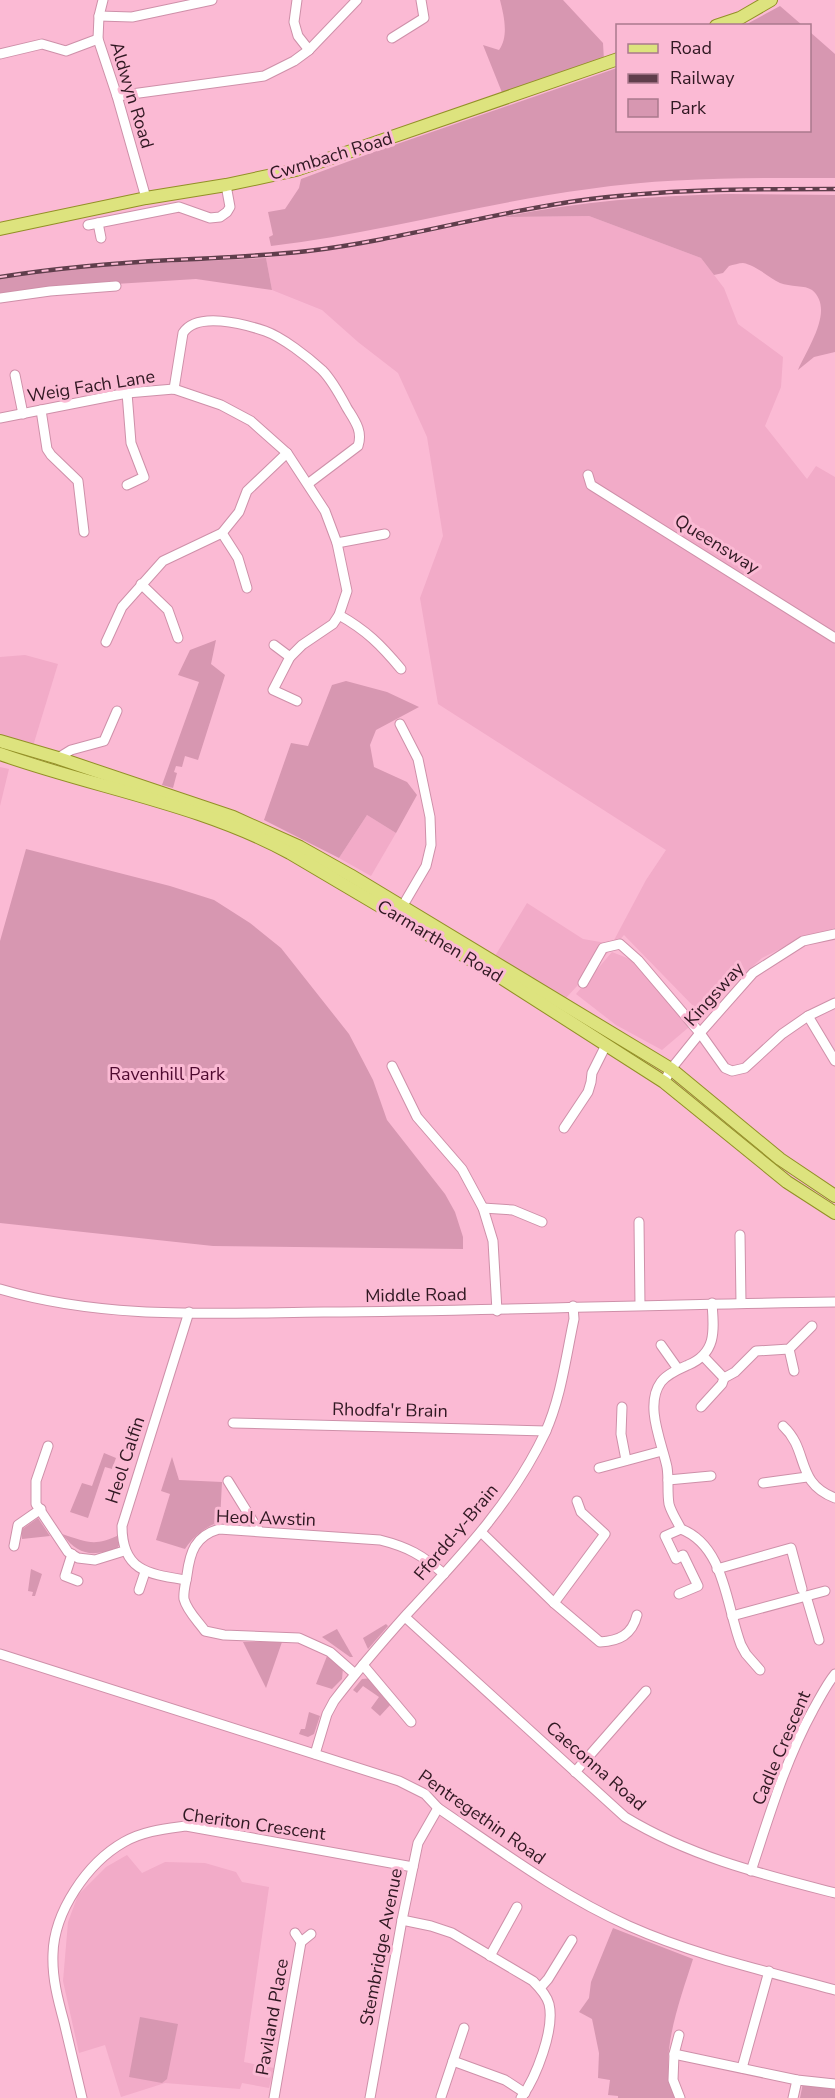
<svg xmlns="http://www.w3.org/2000/svg" width="835" height="2098" viewBox="0 0 835 2098" font-family="'Nunito Sans',sans-serif">
<style>
.built{fill:#f2abc8}
.green{fill:#d797b1}
.lines{fill:none;stroke-linecap:round;stroke-linejoin:round}
.minor-casing{stroke:#ce90a9;stroke-width:11}
.major-casing{stroke:#929026;stroke-width:14}
.minor{stroke:#fff;stroke-width:9}
.major{stroke:#dde37e;stroke-width:12}
.rail-casing{stroke:#603e4c;stroke-width:4.5}
.rail{stroke:#fbbad4;stroke-width:2;stroke-dasharray:7;stroke-linecap:butt}
.labels{text-anchor:middle;dominant-baseline:central;stroke-width:6;stroke-linejoin:round;paint-order:stroke}
.street-label{font-size:18px;fill:#301822;stroke:#fbbad4}
.park-label{font-size:18px;fill:#4e092f;stroke:#fbbad4}
</style>
<rect width="100%" height="100%" fill="#fbbad4"/>
<g class="built">
<polygon points="589,216 701,258 724,288 738,324 783,357 781,387 765,426 807,479 816,466 835,477 835,930 806,936 762,958 700,1013 624,935 566,998 495,956 527,903 583,939 612,944 646,880 666,850 438,704 420,598 443,536 427,437 398,373 358,342 322,310 272,290 266,258 391,240 502,217"/>
<polygon points="25,655 58,664 33,746 0,735 0,657"/>
<polygon points="0,767 9,769 0,806"/>
<polygon points="367,815 396,833 371,876 339,858"/>
<polygon points="612,952 632,960 689,1027 662,1050 616,1025 576,994"/>
<polygon points="127,1855 142,1873 165,1862 205,1863 236,1872 242,1882 269,1887 244,2062 274,2068 269,2088 242,2083 240,2089 165,2083 121,2097 105,2045 79,2053 63,1981 68,1922 78,1895 106,1867"/>
</g>
<g class="green">
<path d="M500 0H563L603 43 604 61 503 95 483 45 499 50C509 36 504 16 500 0Z"/>
<polygon points="780,6 802,25 745,25"/>
<path d="M810 32 835 54V178C753 178 671 177 589 189 483 203 379 233 271 246L269 237 273 235 268 212 285 209 299 188 301 179 371 153 617 68 618 130H810Z"/>
<path d="M725 194 835 195V352L814 357 798 370C808 347 835 309 812 290 805 285 790 287 780 283 769 278 756 265 743 263 739 263 733 265 729 266L723 273 714 275 701 258 589 216 502 217C575 202 651 196 725 194Z"/>
<polygon points="266,258 272,290 196,279 51,288 0,295 0,275 133,264"/>
<polygon points="216,640 211,664 225,675 198,760 185,756 182,767 176,766 174,772 177,773 173,788 162,785 199,682 178,675 190,650"/>
<polygon points="346,681 387,692 419,707 376,730 370,745 374,767 407,782 417,795 396,833 367,815 339,858 264,820 291,743 308,746 332,685"/>
<polygon points="26,849 170,886 214,900 250,923 281,948 349,1034 373,1080 387,1120 445,1194 455,1212 463,1237 463,1249 213,1246 0,1223 0,941"/>
<polygon points="104,1453 116,1458 112,1469 105,1467 88,1518 70,1512 82,1483 92,1486"/>
<path d="M172 1457 179 1480 222 1482 220 1521C205 1528 194 1535 185 1549L156 1540 170 1494 161 1491Z"/>
<polygon points="38,1518 50,1536 22,1539 21,1530"/>
<path d="M62 1534C87 1542 94 1547 119 1535L120 1543 117 1549C91 1556 79 1556 62 1534Z"/>
<polygon points="31,1569 42,1574 35,1596 32,1596 33,1592 28,1591"/>
<polygon points="386,1624 388,1626 368,1649 363,1638"/>
<polygon points="337,1629 353,1657 350,1657 322,1637"/>
<polygon points="243,1642 282,1642 266,1688"/>
<polygon points="327,1656 343,1668 342,1679 332,1689 316,1684"/>
<polygon points="372,1678 391,1704 380,1716 371,1708 379,1697 363,1686 357,1693 353,1690 362,1679"/>
<polygon points="309,1712 320,1716 314,1734 308,1737 299,1734 301,1729 305,1729"/>
<path d="M613 1928 693 1959C683 1991 664 2042 669 2075 670 2083 673 2090 675 2098H618V2096L608 2095 610 2080 598 2078 599 2053 592 2019 579 2012 589 1998 591 1982Z"/>
<polygon points="140,2017 178,2024 167,2079 162,2083 129,2077"/>
<polygon points="803,2083 835,2089 835,2098 800,2098"/>
</g>
<g class="lines">
<defs>
<g id="minor">
<polyline points="103,0 99,16 98,39 117,96 146,198"/>
<polyline points="297,0 294,22 298,36 309,50"/>
<polyline points="99,16 132,17 212,0"/>
<polyline points="392,38 424,18 421,0"/>
<polyline points="0,54 42,44 66,51 98,39"/>
<polyline points="117,96 264,76 294,61 309,50 357,0"/>
<polyline points="98,223 101,238"/>
<polyline points="88,225 179,207 210,218 220,217 227,212 230,207 226,185"/>
<polyline points="0,298 50,291 116,286"/>
<polyline points="15,375 23,414"/>
<path d="M174 389 183 333C197 311 244 324 265 331 282 337 308 357 322 370 332 380 340 395 347 408 355 421 363 431 358 446L309 483"/>
<polyline points="41,410 47,449 51,455 78,481 84,532"/>
<polyline points="0,418 127,393 174,389 221,405 251,421 287,453 325,511 337,543 347,591 339,615 333,624 302,645 290,657 273,690 297,701"/>
<polyline points="588,475 591,485 835,638"/>
<polyline points="127,485 144,477 131,443 127,393"/>
<polyline points="222,533 238,558 247,588"/>
<polyline points="337,543 385,534"/>
<polyline points="141,584 168,610 178,638"/>
<path d="M339 615C366 630 381 645 401 669"/>
<polyline points="106,642 122,607 163,561 222,533 239,512 247,491 287,453"/>
<polyline points="274,645 290,657"/>
<polyline points="400,724 418,759 430,817 431,845 426,866 402,907"/>
<polyline points="58,758 71,750 104,741 117,711"/>
<polyline points="583,983 603,948 620,944 638,960 700,1033 725,1068 732,1071 745,1068 782,1034 808,1016 835,1003"/>
<polyline points="808,1016 835,1061"/>
<polyline points="392,1066 417,1117 462,1169 483,1208 493,1241 497,1311"/>
<polyline points="664,1082 671,1069 700,1033 753,973 803,941 835,934"/>
<polyline points="564,1128 588,1092 591,1082 592,1073 606,1045"/>
<polyline points="483,1208 513,1210 542,1222"/>
<polyline points="639,1222 640,1305"/>
<polyline points="740,1235 741,1303"/>
<path d="M0 1289C105 1320 215 1313 324 1312 494 1311 664 1304 835 1302"/>
<path d="M712 1303C714 1330 717 1353 688 1365 679 1369 667 1374 661 1382 644 1405 662 1443 667 1467 669 1479 667 1492 669 1504 671 1512 677 1521 681 1529 725 1546 726 1606 741 1645L746 1654 760 1670"/>
<polyline points="661,1345 678,1369"/>
<polyline points="789,1349 794,1371"/>
<polyline points="704,1357 724,1378"/>
<polyline points="724,1378 735,1372 756,1351 789,1349 812,1326"/>
<polyline points="622,1407 621,1434 626,1460"/>
<polyline points="701,1407 722,1384 724,1378"/>
<polyline points="233,1423 546,1431"/>
<path d="M783 1426C810 1451 794 1482 835 1498"/>
<polyline points="48,1446 36,1481 36,1504 68,1552 78,1558 95,1560 124,1551"/>
<polyline points="599,1468 662,1451"/>
<polyline points="668,1480 711,1476"/>
<polyline points="228,1481 259,1531"/>
<polyline points="763,1483 807,1477"/>
<path d="M481 1532 554 1603 600 1642C619 1641 632 1635 637 1615"/>
<polyline points="14,1546 18,1525 41,1509"/>
<polyline points="72,1554 65,1576 78,1581"/>
<polyline points="717,1569 791,1548 802,1589"/>
<path d="M186 1580C148 1574 122 1571 122 1526L189 1312"/>
<polyline points="139,1590 145,1572"/>
<polyline points="679,1594 698,1586 683,1555 676,1559 665,1536 681,1529"/>
<polyline points="806,1596 819,1640"/>
<polyline points="554,1603 605,1534 581,1512 577,1501"/>
<polyline points="732,1616 825,1591"/>
<path d="M405 1617 625 1817C691 1857 761 1874 835 1893"/>
<path d="M0 1654 399 1781 425 1794 438 1808C500 1850 560 1895 629 1926 694 1955 766 1971 835 1990"/>
<polyline points="363,1665 411,1722"/>
<path d="M355 1674 330 1652 299 1638 224 1635 205 1631C198 1621 187 1611 184 1599 183 1592 186 1582 187 1575 190 1552 195 1536 219 1529L380 1540C408 1547 422 1555 444 1574"/>
<path d="M315 1754 327 1714 334 1701C357 1671 382 1642 407 1614 459 1558 512 1503 545 1433 561 1398 566 1356 574 1319L573 1306"/>
<polyline points="575,1772 646,1691"/>
<path d="M751 1871C769 1817 785 1761 813 1710 820 1698 826 1685 835 1674"/>
<path d="M402 1920 431 1926 452 1933 533 1981C539 1987 547 1996 549 2004 555 2029 536 2078 521 2098"/>
<polyline points="301,1942 311,1934"/>
<polyline points="490,1956 517,1907"/>
<polyline points="540,1988 548,1979 572,1940"/>
<polyline points="679,2035 674,2054 673,2080 680,2098"/>
<polyline points="674,2054 797,2080 835,2084"/>
<polyline points="453,2061 505,2080 525,2093"/>
<polyline points="742,2068 769,1971"/>
<polyline points="441,2097 464,2028"/>
<path d="M82 2098C76 2073 70 2047 64 2022 58 2000 52 1978 53 1954 54 1912 87 1863 124 1842 143 1831 164 1829 186 1826L413 1867"/>
<polyline points="274,2098 301,1942 295,1933"/>
<polyline points="370,2098 402,1920 418,1843 438,1808"/>
<polyline points="793,2098 797,2080"/>
</g>
<g id="major">
<polyline points="716,26 740,18 771,0"/>
<polyline points="0,229 146,198 226,185 296,170 618,59"/>
<polyline points="0,741 58,758 233,817 300,847 350,875 671,1069 780,1159 835,1196"/>
<path d="M0 754C96 788 200 804 290 853L500 977 664 1082 787 1182 835 1213"/>
</g>
</defs>
<use href="#minor" class="minor-casing"/>
<use href="#major" class="major-casing"/>
<use href="#minor" class="minor"/>
<use href="#major" class="major"/>
<defs>
<path id="rail" d="M0 277C57 268 114 263 172 260 217 258 263 256 308 251 399 240 486 214 576 201 662 189 748 189 835 189"/>
</defs>
<use href="#rail" class="rail-casing"/>
<use href="#rail" class="rail"/>
</g>
<g class="labels">
<g class="street-label">
<text transform="translate(132 95) rotate(73)">Aldwyn Road</text>
<text transform="translate(331 156) rotate(-17)">Cwmbach Road</text>
<text transform="translate(91 386) rotate(-9)">Weig Fach Lane</text>
<text transform="translate(717 544) rotate(32)">Queensway</text>
<text transform="translate(440 941) rotate(31)">Carmarthen Road</text>
<text transform="translate(714 994) rotate(-48)">Kingsway</text>
<text transform="translate(416 1295) rotate(-1)">Middle Road</text>
<text transform="translate(390 1410) rotate(1)">Rhodfa'r Brain</text>
<text transform="translate(125 1460) rotate(-72)">Heol Calfin</text>
<text transform="translate(266 1518) rotate(2)">Heol Awstin</text>
<text transform="translate(456 1532) rotate(-50)">Ffordd-y-Brain</text>
<text transform="translate(781 1748) rotate(-67)">Cadle Crescent</text>
<text transform="translate(596 1766) rotate(41)">Caeconna Road</text>
<text transform="translate(482 1817) rotate(35)">Pentregethin Road</text>
<text transform="translate(254 1824) rotate(8)">Cheriton Crescent</text>
<text transform="translate(381 1947) rotate(-79)">Stembridge Avenue</text>
<text transform="translate(272 2017) rotate(-80)">Paviland Place</text>
</g>
<g class="park-label">
<text x="167" y="1074">Ravenhill Park</text>
</g>
</g>
<rect x="616" y="24" width="195" height="108" fill="#fbbad4" stroke="#aa798d" stroke-width="1.5"/>
<rect x="628" y="44" width="30" height="9" fill="#dde37e" stroke="#aa798d" stroke-width="1.5"/>
<text x="670" y="54" font-size="18" fill="#301822">Road</text>
<rect x="628" y="74" width="30" height="9" fill="#603e4c" stroke="#aa798d" stroke-width="1.5"/>
<text x="670" y="84" font-size="18" fill="#301822">Railway</text>
<rect x="628" y="99" width="30" height="18" fill="#d797b1" stroke="#aa798d" stroke-width="1.5"/>
<text x="670" y="114" font-size="18" fill="#301822">Park</text>
</svg>
